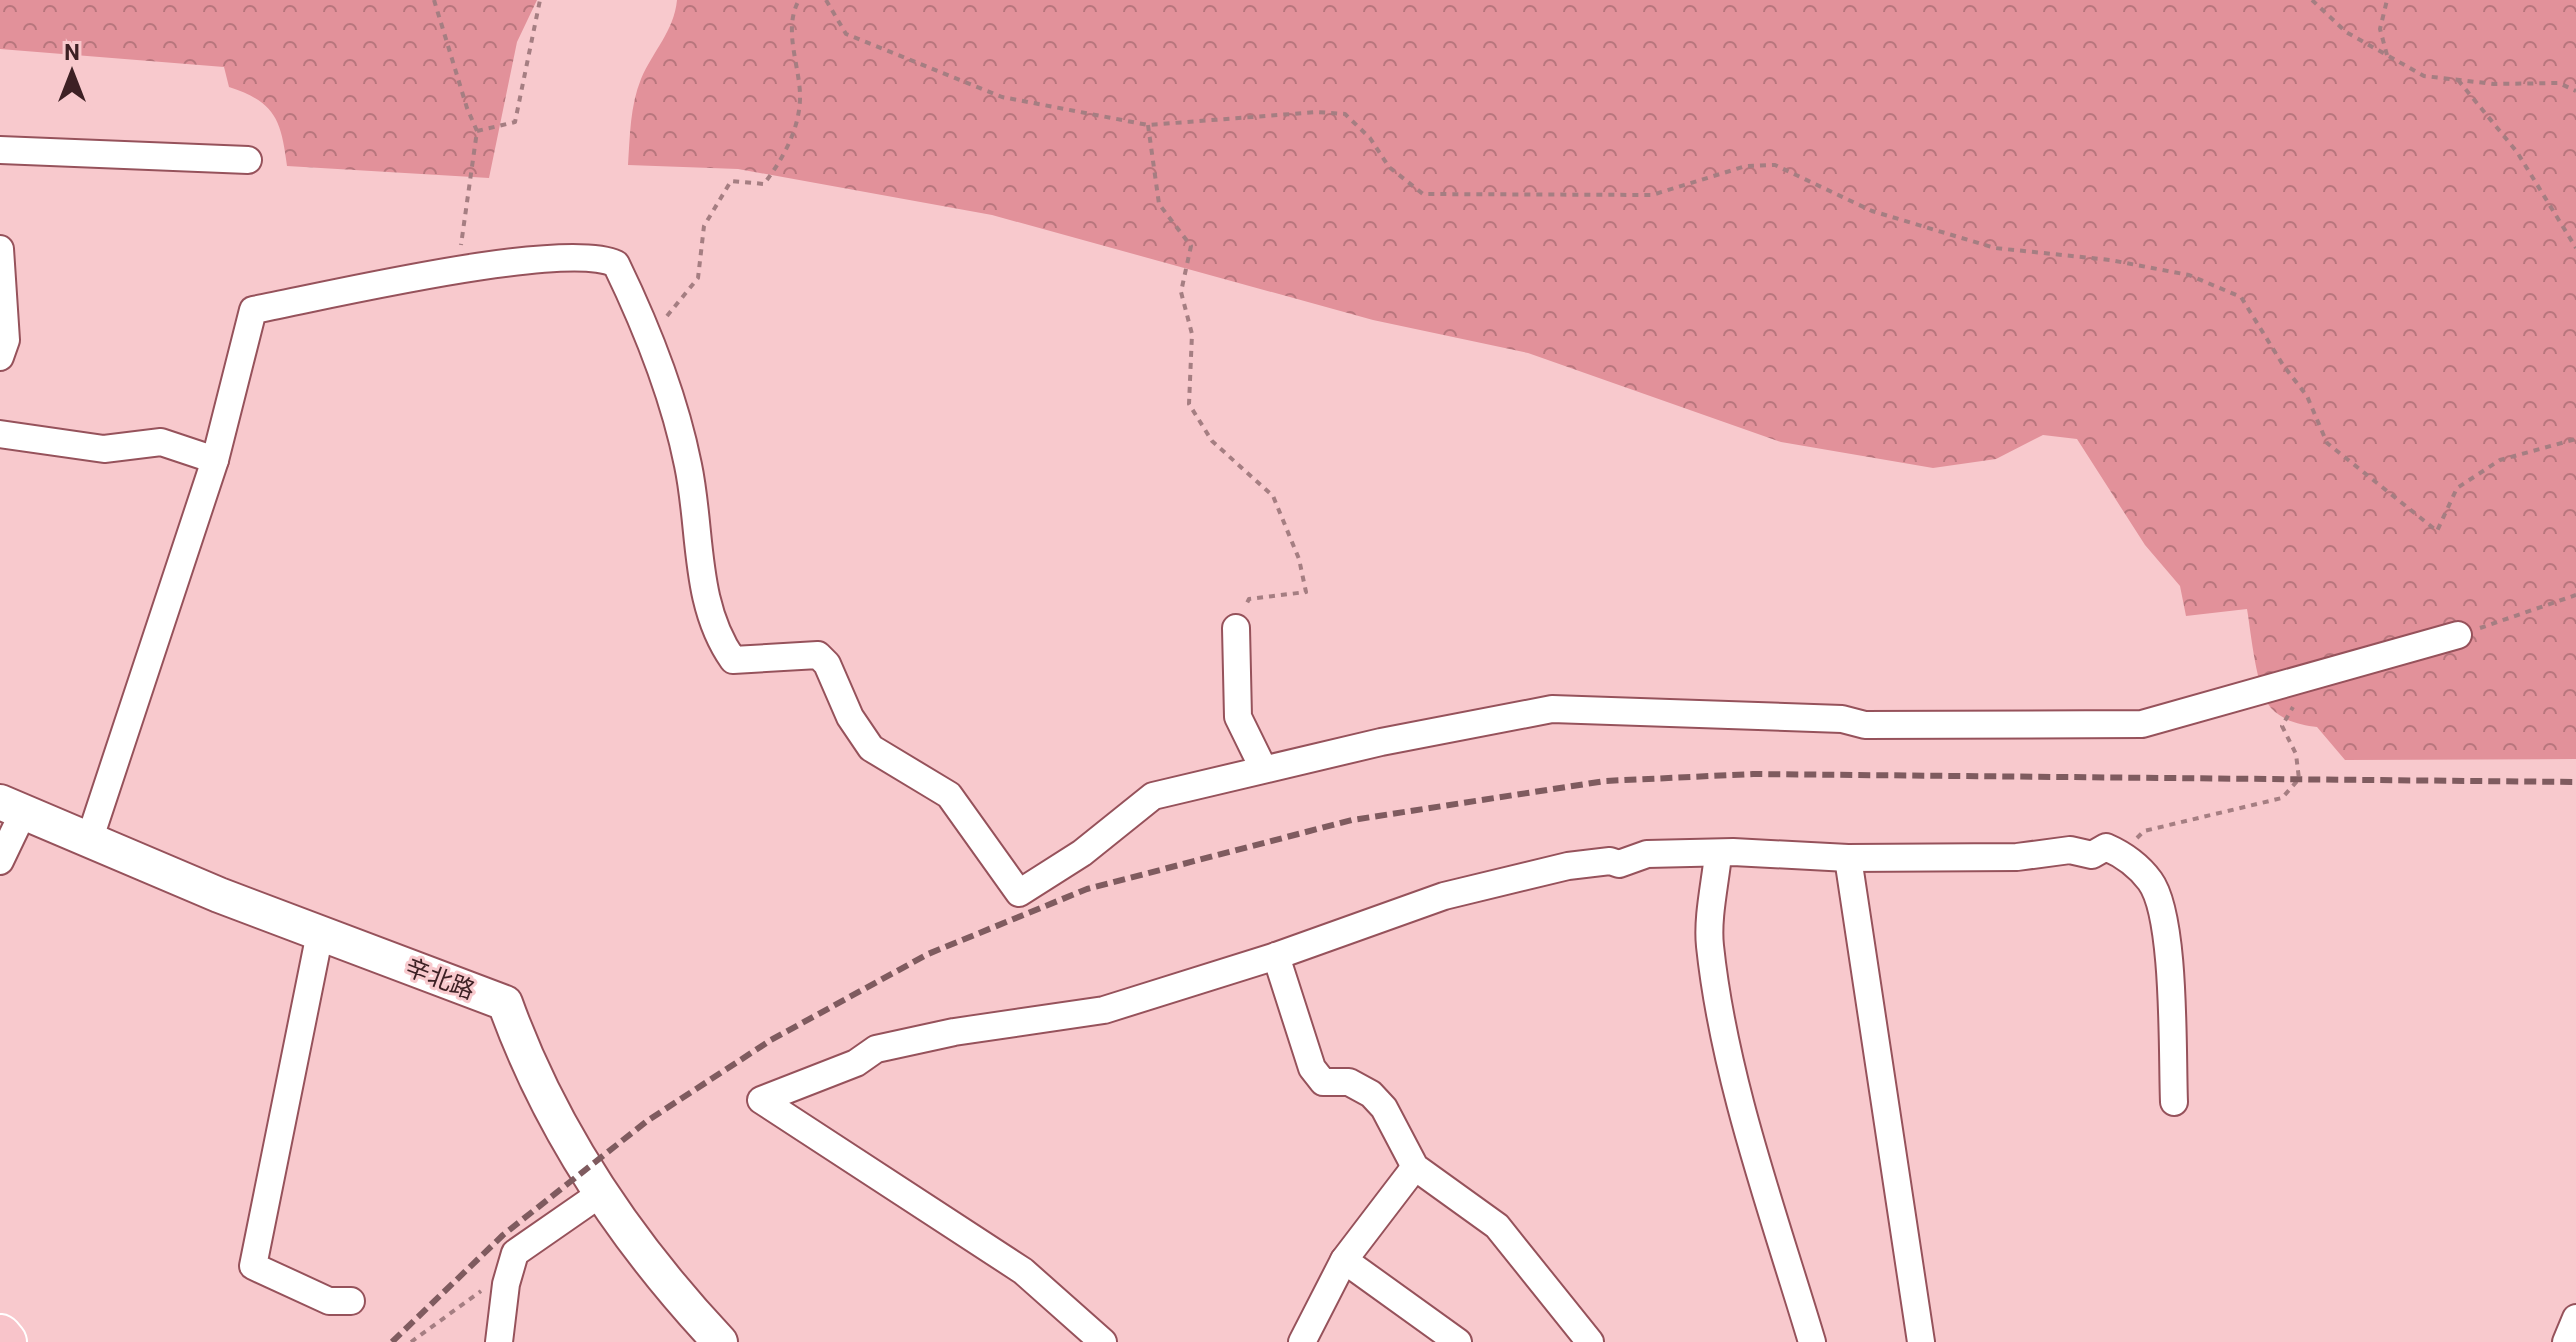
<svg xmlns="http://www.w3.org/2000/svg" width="2576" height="1342" viewBox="0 0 2576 1342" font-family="Roboto,'Noto Sans SC',sans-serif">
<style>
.forest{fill:url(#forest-crowns)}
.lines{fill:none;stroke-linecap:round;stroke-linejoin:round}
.minor-casing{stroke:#96525b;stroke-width:30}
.tertiary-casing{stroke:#96525b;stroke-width:38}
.primary-casing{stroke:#fff;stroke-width:46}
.path{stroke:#a57e82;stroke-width:4;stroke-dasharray:6 6;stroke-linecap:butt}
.minor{stroke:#fff;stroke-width:26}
.tertiary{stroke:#fff;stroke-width:34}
.primary{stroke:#f8c4ca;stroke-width:42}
.rail{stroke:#7f5b5f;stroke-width:6;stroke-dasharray:12 6;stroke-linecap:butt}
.labels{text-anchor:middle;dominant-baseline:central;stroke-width:6;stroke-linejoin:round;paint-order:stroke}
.street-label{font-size:24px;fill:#3d2024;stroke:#f8c9cd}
</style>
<defs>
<pattern id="forest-crowns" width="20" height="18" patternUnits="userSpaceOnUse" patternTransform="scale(2)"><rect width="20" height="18" fill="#e2919a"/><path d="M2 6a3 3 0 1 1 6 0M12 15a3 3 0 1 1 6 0" fill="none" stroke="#b8767d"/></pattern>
</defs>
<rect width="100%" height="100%" fill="#f8c9cd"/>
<g class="forest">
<path d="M0 0H537L517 42 489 178 287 166C281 119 275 102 229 87L224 67 0 49Z"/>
<path d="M677 0H2576V759L2345 760 2317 727C2301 725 2283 721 2271 708 2256 690 2251 632 2247 609L2186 616 2180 586 2145 545 2077 439 2043 435 1996 459 1933 468 1781 442 1528 353 1373 320 992 215 738 169 628 165C630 136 630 106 641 79 653 51 674 31 677 0Z"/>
</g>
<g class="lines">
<defs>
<g id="minor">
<polyline points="0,150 248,160"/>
<polyline points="0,249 6,340 0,357"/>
<polyline points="0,434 104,449 161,442 215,460"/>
<polyline points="1236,628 1238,717 1263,768"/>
<path d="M89 841 215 460 253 310C322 297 564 239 616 264 647 328 674 395 688 465 702 531 693 603 733 660L818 655 827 664 850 717 871 748 949 795 1019 893 1082 853 1153 796 1381 742 1552 709 1842 719 1865 725 2142 724 2458 635"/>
<path d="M1718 855C1715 884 1707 918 1710 946 1724 1079 1774 1215 1812 1342"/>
<polyline points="1848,858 1921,1342"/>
<polyline points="0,861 23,813"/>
<polyline points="320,933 253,1266 329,1301 351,1301"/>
<polyline points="1276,956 1312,1068 1323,1082 1349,1082 1371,1094 1384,1108 1415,1167 1497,1226 1590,1342"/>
<polyline points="1344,1260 1458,1342"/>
<polyline points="499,1342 506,1284 515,1253 600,1194"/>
<path d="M1103 1342 1023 1271 761 1100 856 1063 876 1049 954 1032 1104 1010 1276 956 1444 896 1568 866 1610 861 1619 864 1647 854 1733 852 1848 858 2017 857 2070 850 2092 855 2106 847C2122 854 2139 866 2150 881 2176 916 2172 1053 2174 1102"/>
<polyline points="1302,1342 1344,1260 1415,1167"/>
<polyline points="2566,1342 2576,1318"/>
</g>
<path id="tertiary" d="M0 802 219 895 505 1003C551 1131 627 1243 720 1342"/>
<polyline id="primary" points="0,1336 5,1342"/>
</defs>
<use href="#minor" class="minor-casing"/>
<use href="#tertiary" class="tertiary-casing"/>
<use href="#primary" class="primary-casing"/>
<g class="path">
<polyline points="434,0 467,108 477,131 461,245"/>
<polyline points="826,0 846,34 1002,97 1148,125 1317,112 1345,114 1370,138 1389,167 1423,194 1652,195 1746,166 1775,165 1872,211 1995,248 2110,260 2189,275 2241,297 2283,365 2307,396 2327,443 2437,531 2457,488 2500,460 2576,439"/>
<polyline points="2312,0 2346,32 2424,76 2494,84 2559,83 2576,91"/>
<polyline points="2387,55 2380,29 2387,0"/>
<polyline points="2458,80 2517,152 2576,248"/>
<polyline points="1148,125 1159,204 1191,246 1181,292 1192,334 1189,404 1212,441 1273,496 1299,559 1306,592 1249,599 1245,607"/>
<polyline points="477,131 515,122 540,0"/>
<path d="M667 316 698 278 704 226 731 181 764 184C782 160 799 131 800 99 801 68 782 30 799 0"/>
<polyline points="2480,628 2576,595"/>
<polyline points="2137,838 2144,831 2282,798 2299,779 2296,754 2282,726 2293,707"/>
<polyline points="411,1342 481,1291"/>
</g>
<use href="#minor" class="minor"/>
<use href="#tertiary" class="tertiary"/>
<use href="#primary" class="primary"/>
<polyline class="rail" points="392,1342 503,1235 647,1121 771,1040 928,954 1087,889 1352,820 1605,781 1753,774 2576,782"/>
</g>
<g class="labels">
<g class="street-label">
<text transform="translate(440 979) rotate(21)">辛北路</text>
</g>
</g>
<g transform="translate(72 72)" stroke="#f8c9cd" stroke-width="6" paint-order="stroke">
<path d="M0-6L14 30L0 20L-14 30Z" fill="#3d2024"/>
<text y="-12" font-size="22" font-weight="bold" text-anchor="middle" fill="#3d2024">N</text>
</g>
</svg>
